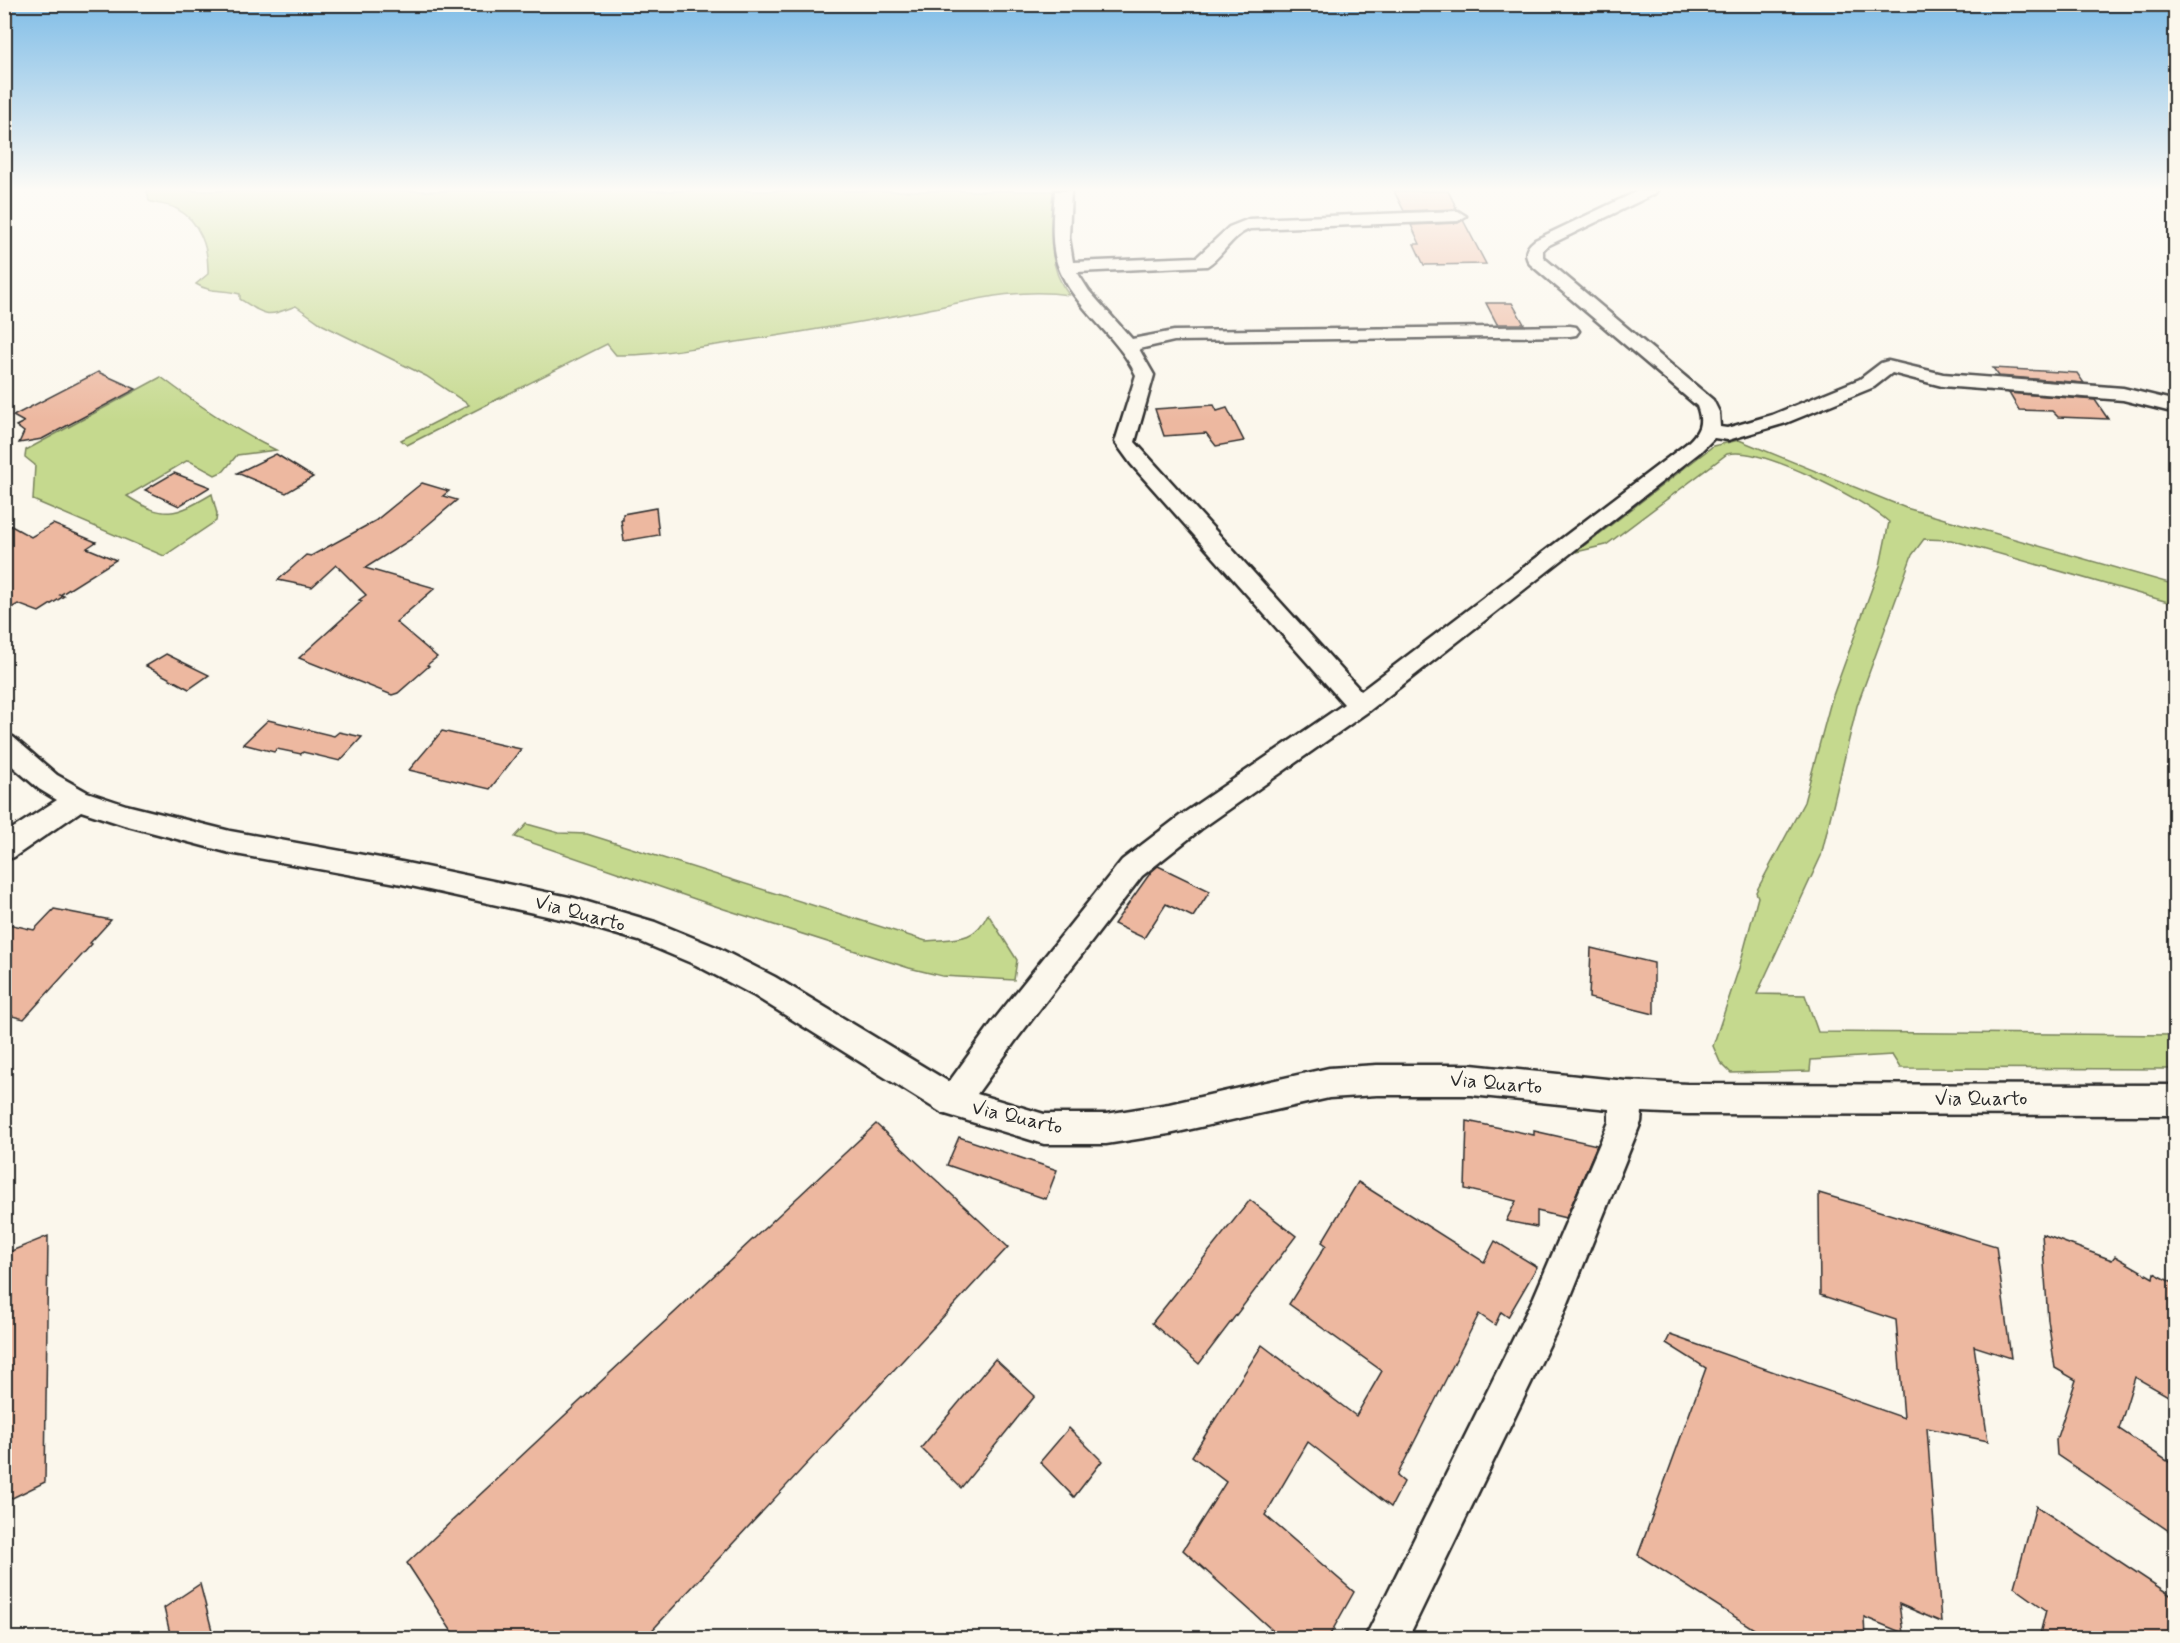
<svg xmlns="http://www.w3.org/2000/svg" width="2180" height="1643" viewBox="0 0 2180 1643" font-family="Mynerve,sans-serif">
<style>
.green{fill:#c5d98e;stroke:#78825c;stroke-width:1.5}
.building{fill:#edb8a0;stroke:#2b2b2b;stroke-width:1.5}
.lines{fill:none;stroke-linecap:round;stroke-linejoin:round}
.minor-casing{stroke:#2b2b2b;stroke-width:5}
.minor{fill:#fbf7ec;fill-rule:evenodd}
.labels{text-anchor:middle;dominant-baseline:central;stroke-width:5;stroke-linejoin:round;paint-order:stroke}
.street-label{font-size:20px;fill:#2b2b2b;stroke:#fbf7ec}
</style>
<rect width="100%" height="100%" fill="#fbf7ec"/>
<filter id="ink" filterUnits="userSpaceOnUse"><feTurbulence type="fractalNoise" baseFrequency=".0167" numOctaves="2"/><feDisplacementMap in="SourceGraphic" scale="12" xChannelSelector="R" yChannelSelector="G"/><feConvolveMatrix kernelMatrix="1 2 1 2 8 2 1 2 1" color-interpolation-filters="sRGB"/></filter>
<g filter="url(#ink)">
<g class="green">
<path d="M147 191H1057C1053 228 1044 263 1069 295 1017 287 970 301 920 311 852 324 784 335 716 345 683 349 649 356 616 355L607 344 407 445 401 440 469 405 426 376 323 325 296 306C266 317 268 317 240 299V294C225 289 210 293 196 284L208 274C209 249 200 221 177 209 169 204 158 205 149 201Z"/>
<path d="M161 377C198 405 234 430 276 450L237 455 224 471 215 475 188 460 127 496C164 520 175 516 212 494L217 514 216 521 164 556 33 500 35 465 25 457 26 450Z"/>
<path d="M1739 440 1906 508 2176 585 2175 604 1951 540 1924 539 1912 555 1857 706 1821 856 1757 994 1805 995 1818 1032 2175 1035V1069L1900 1068 1892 1055 1811 1060 1810 1071 1731 1073 1720 1062 1713 1046 1739 968 1758 897 1756 892 1804 802 1831 701 1880 566 1889 522C1863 499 1760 445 1727 454L1606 545 1576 552 1713 446Z"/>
<path d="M527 824 559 833 587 834 926 941C955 938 974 943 988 914L1017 960 1014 980 942 976 909 968 724 909 515 837Z"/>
</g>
<g class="building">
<polygon points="1394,191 1448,191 1457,209 1404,211"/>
<polygon points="1463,220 1486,264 1424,265 1414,244 1420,244 1411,225 1458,223"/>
<polygon points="1486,303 1512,303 1524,324 1497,324"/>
<polygon points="1993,368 2077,373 2084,383 1999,376"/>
<polygon points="98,372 136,389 42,439 19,443 24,432 16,426 24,422 13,416"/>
<polygon points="2009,393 2095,400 2108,419 2058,417 2052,411 2019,410"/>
<polygon points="1214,405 1217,411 1227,408 1244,441 1216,446 1206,433 1164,436 1155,409"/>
<polygon points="276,454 313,477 286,493 237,473"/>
<polygon points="174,473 210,487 179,506 145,490"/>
<polygon points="422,483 449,491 443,496 457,500 410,540 365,568 435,588 396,622 437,657 427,665 429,666 398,693 392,695 299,658 362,601 359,600 366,595 336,565 312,587 278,580 306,555 311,556 375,521"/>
<polygon points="656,508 659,535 624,541 621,520 623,520 623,514"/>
<polygon points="4,522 31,537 53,524 96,542 87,548 116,560 60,595 64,596 39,612 18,604 4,612"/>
<polygon points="166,654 209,675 189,689 146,666"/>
<polygon points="268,720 334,736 339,732 362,737 340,761 303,752 301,754 277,749 274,752 243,744"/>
<polygon points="442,731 502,745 521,749 490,789 409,770"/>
<polygon points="1158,866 1210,891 1193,917 1166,904 1144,938 1114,924 1151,872"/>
<polygon points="54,909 111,920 90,943 92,944 24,1019 4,1014 4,923 34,930"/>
<polygon points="1591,948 1654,963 1654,1014 1589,998"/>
<polygon points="1467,1121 1534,1135 1534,1131 1597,1145 1566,1218 1537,1211 1537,1227 1506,1221 1516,1201 1465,1189"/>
<polygon points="876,1124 1008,1247 645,1638 456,1638 407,1563"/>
<polygon points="959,1137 1057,1170 1046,1199 947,1165"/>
<polygon points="1358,1182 1484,1262 1495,1241 1537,1267 1508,1317 1501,1312 1495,1325 1479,1314 1397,1476 1404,1482 1391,1507 1308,1442 1265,1515 1354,1592 1328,1638 1281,1638 1183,1550 1226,1482 1192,1456 1262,1345 1356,1416 1382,1371 1289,1304 1326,1245 1322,1242"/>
<polygon points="1819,1193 1996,1246 2011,1358 1974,1346 1988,1441 1927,1428 1941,1622 1899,1604 1903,1633 1864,1617 1865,1638 1768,1638 1638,1555 1706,1368 1666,1343 1670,1335 1904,1418 1896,1320 1820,1295"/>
<polygon points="1250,1200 1296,1236 1199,1364 1152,1323"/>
<polygon points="2042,1234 2112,1260 2115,1256 2153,1278 2154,1273 2175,1284 2175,1400 2135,1377 2119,1429 2175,1466 2175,1535 2057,1455 2056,1440 2076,1380 2055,1368 2048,1320"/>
<polygon points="48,1236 45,1482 4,1502 4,1254"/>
<polygon points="995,1359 1035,1396 961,1488 921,1448"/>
<polygon points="1069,1428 1102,1461 1074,1497 1040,1462"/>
<polygon points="2036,1506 2175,1598 2175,1638 2039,1638 2046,1610 2014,1587"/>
<polygon points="200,1584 214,1638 171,1638 164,1608"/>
</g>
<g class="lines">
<defs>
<path id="minor" d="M1055 191H1071L1069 238 1073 262 1197 257 1229 227 1249 219 1458 211 1466 216 1458 221 1250 229C1231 236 1223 256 1207 266L1077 272 1089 291 1132 339 1174 331 1570 326 1576 327 1579 331 1576 335 1570 336 1174 341 1139 349 1154 375 1135 442 1361 691 1686 444C1699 432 1704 424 1697 406L1530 264C1523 254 1526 247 1535 240L1638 191H1657L1654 194 1547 246 1543 250V257L1713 400 1719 412 1720 427 1727 428 1772 415 1860 379 1881 363 1888 361 1943 374 2123 388 2176 401V413L2123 400 1942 386 1892 373 1874 387 1786 423 1728 440 1714 438 1700 452 1369 711 1201 829 1142 876 1016 1040 977 1094 1044 1114H1106L1169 1104 1329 1068 1377 1065H1471L1626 1081 1687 1084 2176 1085V1115L1687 1114 1642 1112 1641 1122 1560 1323 1408 1638H1365L1534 1297 1609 1122V1109L1471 1095H1377L1329 1098 1169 1134 1106 1144H1044L942 1113 753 995 696 965 639 941 574 922 402 884 230 853 124 825 81 811 14 857 4 860V834L57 800 39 789 4 759V735L13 737 57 775 87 792 126 805 230 831 402 862 574 898 655 922 716 947 775 977 949 1082 994 1020 1122 860 1181 815 1344 704 1131 464 1115 442 1136 375C1116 332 1066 303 1055 256 1051 235 1053 213 1055 191Z"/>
</defs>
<use href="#minor" class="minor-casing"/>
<use href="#minor" class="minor"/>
</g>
</g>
<linearGradient id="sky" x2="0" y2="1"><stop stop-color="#80bde7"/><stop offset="0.45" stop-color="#fdfbf6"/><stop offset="1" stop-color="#fdfbf6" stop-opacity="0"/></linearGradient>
<rect width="2180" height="421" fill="url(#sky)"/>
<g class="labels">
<g class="street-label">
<text transform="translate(580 914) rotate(15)">Via Quarto</text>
<text transform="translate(1496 1084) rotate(5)">Via Quarto</text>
<text x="1981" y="1099">Via Quarto</text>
<text transform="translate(1017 1118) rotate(13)">Via Quarto</text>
</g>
</g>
<rect width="2180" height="1643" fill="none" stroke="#fbf7ec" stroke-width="24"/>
<rect x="12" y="12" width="2156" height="1619" fill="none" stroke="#2b2b2b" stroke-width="2" filter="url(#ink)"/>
</svg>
